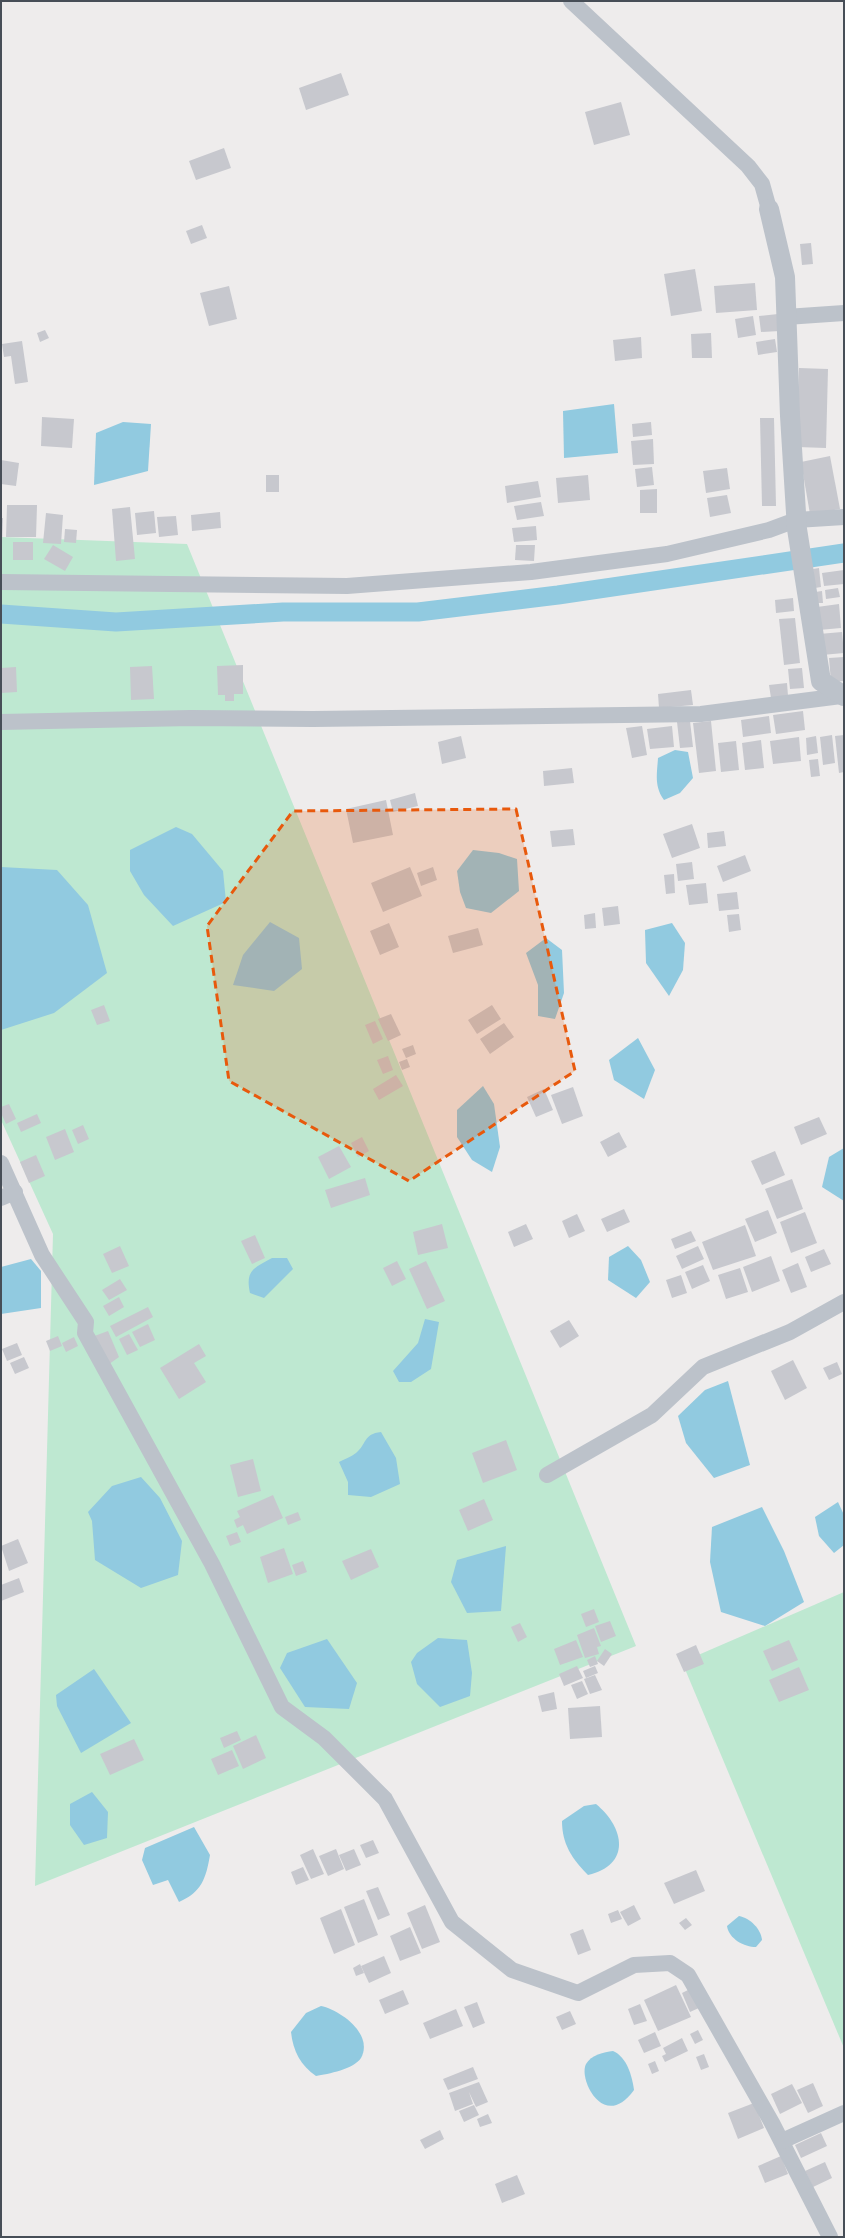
<svg xmlns="http://www.w3.org/2000/svg" width="845" height="2238" viewBox="0 0 845 2238" font-family="'Roboto Condensed',sans-serif">
<style>
.green{fill:#bee8d1}
.water{fill:#91cae0}
.lines{fill:none;stroke-linecap:round;stroke-linejoin:round}
.canal{stroke:#91cae0;stroke-width:19}
.building{fill:#c7c8ce}
.minor{stroke:#bcc2ca;stroke-width:16}
.tertiary{stroke:#bcc2ca;stroke-width:20}
.marked{fill:#e8590c;fill-opacity:0.2;stroke:#e8590c;stroke-width:3;stroke-dasharray:8 5;stroke-linejoin:round}
</style>
<rect width="100%" height="100%" fill="#eeecec"/>
<g class="green">
<polygon points="1,537 187,544 636,1646 35,1886 53,1234 1,1120"/>
<polygon points="844,1592 844,2048 682,1662"/>
</g>
<g class="water">
<polygon points="614,404 618,453 564,458 563,411"/>
<polygon points="123,422 151,424 148,471 94,485 96,433"/>
<path d="M675 750 688 752 693 778 680 793 664 800C654 786 657 774 658 758Z"/>
<polygon points="176,827 192,834 223,871 226,902 173,926 144,895 130,871 130,850"/>
<polygon points="473,850 499,853 517,859 519,891 491,913 466,908 460,892 457,871"/>
<polygon points="1,867 57,870 88,905 107,973 54,1013 1,1030"/>
<polygon points="270,922 299,938 302,969 274,991 233,985 243,955"/>
<polygon points="672,923 685,943 683,970 669,996 646,963 645,930"/>
<polygon points="546,938 562,950 564,993 555,1019 538,1016 538,985 526,953"/>
<polygon points="638,1038 655,1070 644,1099 614,1080 609,1060"/>
<polygon points="483,1086 494,1104 500,1147 492,1172 472,1160 457,1137 457,1110"/>
<polygon points="844,1148 844,1201 822,1187 829,1157"/>
<polygon points="628,1246 641,1260 650,1282 636,1298 608,1280 609,1257"/>
<path d="M272 1258H287L293 1269 264 1298 250 1293C245 1270 254 1268 272 1258Z"/>
<polygon points="31,1259 41,1271 41,1308 1,1314 1,1267"/>
<polygon points="425,1319 439,1322 431,1369 411,1382 399,1382 393,1371 418,1343"/>
<polygon points="728,1381 750,1465 714,1478 686,1443 678,1416 705,1390"/>
<path d="M381 1432 396 1458 400 1484 371 1497 348 1495V1482L339 1462C344 1459 351 1457 356 1453 367 1444 363 1434 381 1432Z"/>
<polygon points="141,1477 160,1498 182,1541 178,1575 141,1588 95,1560 92,1521 88,1512 112,1486"/>
<polygon points="838,1502 844,1515 844,1545 834,1553 819,1536 815,1517"/>
<polygon points="762,1507 784,1551 804,1602 765,1626 721,1612 710,1562 712,1527"/>
<polygon points="506,1546 501,1611 467,1613 451,1582 457,1560"/>
<polygon points="438,1638 467,1640 472,1673 470,1696 440,1707 417,1684 411,1662 417,1653"/>
<polygon points="327,1639 357,1683 349,1709 305,1707 280,1668 287,1653"/>
<polygon points="94,1669 131,1723 81,1753 57,1706 56,1695"/>
<polygon points="92,1792 108,1812 107,1838 84,1845 70,1825 70,1804"/>
<path d="M596 1804C625 1828 631 1865 588 1875 572 1859 562 1844 562 1821L584 1806Z"/>
<path d="M194 1827 210 1855C206 1878 202 1892 179 1902L168 1880 153 1885 142 1860 145 1848Z"/>
<path d="M739 1916C750 1918 761 1929 762 1940L756 1947C744 1947 729 1939 727 1926Z"/>
<path d="M321 2006C340 2010 374 2034 361 2058 354 2069 328 2074 316 2076 301 2066 293 2051 291 2032L306 2013Z"/>
<path d="M613 2051C627 2057 632 2076 634 2090 604 2132 578 2079 586 2064 591 2055 604 2052 613 2051Z"/>
</g>
<g class="lines">
<polyline class="canal" points="1,614 116,622 283,612 418,612 558,595 844,553"/>
</g>
<g class="building">
<polygon points="341,73 349,95 306,110 299,88"/>
<polygon points="621,102 630,135 594,145 585,112"/>
<polygon points="224,148 231,168 196,180 189,161"/>
<polygon points="202,225 207,238 191,244 186,231"/>
<polygon points="811,243 813,264 802,265 800,244"/>
<polygon points="695,269 702,311 671,316 664,274"/>
<polygon points="755,283 757,310 716,313 714,286"/>
<polygon points="229,286 237,319 209,326 200,293"/>
<polygon points="778,314 780,331 761,332 759,316"/>
<polygon points="753,316 756,335 738,338 735,319"/>
<polygon points="45,330 49,338 40,342 37,333"/>
<polygon points="711,333 712,358 692,358 691,334"/>
<polygon points="641,337 642,358 615,361 613,340"/>
<polygon points="775,339 777,352 758,355 756,342"/>
<polygon points="22,341 28,382 15,384 11,356 4,357 2,344"/>
<polygon points="799,368 828,369 826,448 797,447"/>
<polygon points="42,417 74,419 72,448 41,446"/>
<polygon points="760,418 774,418 776,506 762,506"/>
<polygon points="651,422 652,435 633,437 632,424"/>
<polygon points="653,439 654,464 633,465 631,441"/>
<polygon points="830,456 840,509 810,514 801,462"/>
<polygon points="1,460 19,463 16,486 1,484"/>
<polygon points="652,467 654,485 637,487 635,469"/>
<polygon points="727,468 730,489 706,493 703,471"/>
<rect x="266" y="475" width="13" height="17"/>
<polygon points="588,475 590,500 558,503 556,478"/>
<polygon points="538,481 541,497 507,503 505,486"/>
<polygon points="657,489 657,513 640,513 640,490"/>
<polygon points="727,495 731,513 710,517 707,498"/>
<polygon points="541,502 544,516 517,520 514,506"/>
<polygon points="7,505 37,505 36,537 6,537"/>
<polygon points="130,507 135,559 116,561 112,509"/>
<polygon points="154,511 156,533 137,535 135,513"/>
<polygon points="220,512 221,528 192,531 191,515"/>
<polygon points="46,513 63,515 61,544 43,543"/>
<polygon points="176,516 178,535 159,537 157,517"/>
<polygon points="1,518 3,518 2,544 1,544"/>
<polygon points="536,526 537,540 514,542 512,528"/>
<polygon points="65,529 77,530 76,543 64,542"/>
<rect x="13" y="542" width="20" height="18"/>
<polygon points="53,545 73,557 65,571 44,559"/>
<polygon points="516,545 535,545 534,561 515,560"/>
<polygon points="819,568 821,587 815,588 813,569"/>
<polygon points="844,570 844,584 824,586 822,573"/>
<polygon points="838,588 840,597 826,599 825,590"/>
<polygon points="822,591 823,603 816,603 815,592"/>
<polygon points="793,598 794,611 776,613 775,600"/>
<polygon points="839,604 841,628 819,630 817,607"/>
<polygon points="795,618 800,663 784,665 779,619"/>
<polygon points="842,632 844,653 822,655 819,634"/>
<polygon points="844,657 844,681 831,682 829,658"/>
<polygon points="243,665 243,694 234,694 234,701 225,701 225,695 218,695 217,666"/>
<polygon points="152,666 154,699 131,700 130,667"/>
<polygon points="16,667 17,692 1,693 1,668"/>
<polygon points="802,668 804,688 790,689 788,669"/>
<polygon points="787,683 788,696 771,698 769,685"/>
<polygon points="691,690 693,705 659,708 658,694"/>
<polygon points="803,711 805,730 776,734 773,715"/>
<polygon points="769,716 771,733 743,737 741,720"/>
<polygon points="690,721 693,747 680,748 677,722"/>
<polygon points="711,721 716,771 699,773 693,723"/>
<polygon points="642,726 647,755 632,758 626,728"/>
<polygon points="672,726 674,747 650,749 647,729"/>
<polygon points="832,735 835,763 823,765 820,737"/>
<polygon points="844,735 844,772 839,773 835,736"/>
<polygon points="461,736 466,758 442,764 438,742"/>
<polygon points="816,736 818,753 807,755 806,738"/>
<polygon points="799,737 801,761 773,764 770,741"/>
<polygon points="761,740 764,768 745,770 742,743"/>
<polygon points="736,741 739,770 721,772 718,743"/>
<polygon points="818,759 820,776 811,777 809,760"/>
<polygon points="572,768 574,783 544,786 543,771"/>
<polygon points="415,793 418,806 393,812 390,800"/>
<polygon points="386,800 393,835 353,843 346,809"/>
<polygon points="692,824 700,848 672,858 663,834"/>
<polygon points="573,829 575,845 552,847 550,831"/>
<polygon points="724,831 726,846 708,848 707,833"/>
<polygon points="745,855 751,871 723,882 717,866"/>
<polygon points="692,862 694,879 678,881 676,864"/>
<polygon points="410,867 422,896 383,912 371,883"/>
<polygon points="433,867 437,880 421,886 417,873"/>
<polygon points="674,874 675,893 666,894 664,875"/>
<polygon points="706,883 708,903 689,905 686,885"/>
<polygon points="737,892 739,909 719,911 717,894"/>
<polygon points="618,906 620,924 604,926 602,908"/>
<polygon points="595,913 596,928 585,929 584,915"/>
<polygon points="739,914 741,930 729,932 727,915"/>
<polygon points="389,923 399,947 380,955 370,931"/>
<polygon points="478,928 483,945 453,953 448,936"/>
<polygon points="104,1005 110,1021 97,1025 91,1010"/>
<polygon points="492,1005 501,1019 477,1034 468,1020"/>
<polygon points="391,1014 401,1035 388,1041 378,1019"/>
<polygon points="375,1021 383,1039 373,1044 365,1025"/>
<polygon points="504,1023 514,1037 490,1054 480,1039"/>
<polygon points="413,1045 416,1054 406,1058 402,1049"/>
<polygon points="388,1056 393,1070 383,1074 377,1060"/>
<polygon points="407,1059 410,1067 402,1070 399,1062"/>
<polygon points="396,1075 403,1086 379,1100 373,1089"/>
<polygon points="573,1087 583,1116 562,1124 551,1095"/>
<polygon points="544,1089 553,1110 536,1117 527,1097"/>
<polygon points="9,1104 16,1119 6,1124 1,1113 1,1107"/>
<polygon points="37,1114 41,1123 21,1132 17,1123"/>
<polygon points="819,1117 827,1134 801,1145 794,1127"/>
<polygon points="83,1125 89,1139 78,1144 72,1130"/>
<polygon points="65,1129 74,1152 55,1160 46,1137"/>
<polygon points="619,1132 627,1147 608,1157 600,1142"/>
<polygon points="362,1137 369,1151 358,1157 351,1143"/>
<polygon points="339,1146 351,1167 329,1179 318,1157"/>
<polygon points="775,1151 785,1175 762,1185 751,1161"/>
<polygon points="36,1155 45,1176 29,1183 20,1162"/>
<polygon points="365,1178 370,1195 331,1208 325,1190"/>
<polygon points="792,1179 803,1209 777,1219 765,1189"/>
<polygon points="624,1209 630,1222 607,1232 601,1219"/>
<polygon points="768,1210 777,1233 755,1242 745,1219"/>
<polygon points="805,1212 817,1243 791,1253 780,1222"/>
<polygon points="577,1214 585,1231 569,1238 562,1221"/>
<polygon points="442,1224 448,1248 418,1255 413,1232"/>
<polygon points="526,1224 533,1239 514,1247 508,1232"/>
<polygon points="745,1225 756,1256 713,1270 702,1242"/>
<polygon points="691,1231 696,1241 675,1249 671,1239"/>
<polygon points="255,1235 265,1258 252,1264 241,1241"/>
<polygon points="120,1246 129,1266 112,1273 103,1254"/>
<polygon points="698,1246 704,1259 682,1269 676,1256"/>
<polygon points="824,1249 831,1264 811,1272 805,1257"/>
<polygon points="771,1256 780,1281 752,1292 743,1267"/>
<polygon points="397,1261 406,1279 392,1286 383,1268"/>
<polygon points="426,1261 445,1301 427,1309 409,1269"/>
<polygon points="798,1263 807,1287 791,1293 782,1270"/>
<polygon points="703,1265 710,1281 692,1289 685,1272"/>
<polygon points="740,1268 748,1292 726,1299 718,1275"/>
<polygon points="681,1275 687,1293 672,1298 666,1280"/>
<polygon points="120,1279 127,1290 109,1300 102,1290"/>
<polygon points="119,1297 124,1307 109,1316 103,1306"/>
<polygon points="148,1307 153,1317 116,1337 110,1326"/>
<polygon points="569,1320 579,1336 560,1348 550,1331"/>
<polygon points="148,1324 155,1340 140,1347 132,1332"/>
<polygon points="108,1331 119,1357 105,1367 89,1338"/>
<polygon points="129,1334 138,1350 127,1355 119,1339"/>
<polygon points="58,1336 62,1346 50,1351 46,1341"/>
<polygon points="74,1337 78,1346 66,1352 62,1343"/>
<polygon points="17,1343 22,1355 7,1361 2,1349"/>
<polygon points="199,1344 206,1356 194,1363 206,1382 179,1399 160,1368"/>
<polygon points="24,1357 29,1368 15,1374 10,1363"/>
<polygon points="793,1360 807,1388 785,1400 771,1371"/>
<polygon points="837,1362 842,1374 829,1380 823,1368"/>
<polygon points="506,1440 517,1470 483,1483 472,1453"/>
<polygon points="253,1459 261,1491 238,1497 230,1465"/>
<polygon points="273,1495 283,1518 247,1534 243,1525 237,1528 234,1520 240,1517 237,1511"/>
<polygon points="484,1499 493,1520 468,1531 459,1510"/>
<polygon points="298,1512 301,1520 288,1525 285,1517"/>
<polygon points="237,1532 241,1542 230,1546 226,1536"/>
<polygon points="18,1539 28,1563 9,1571 1,1546"/>
<polygon points="284,1548 293,1574 268,1583 260,1557"/>
<polygon points="371,1549 379,1567 351,1580 342,1561"/>
<polygon points="303,1561 307,1572 296,1576 292,1565"/>
<polygon points="19,1578 24,1592 1,1601 1,1585"/>
<polygon points="594,1609 599,1622 586,1627 581,1614"/>
<polygon points="610,1621 616,1636 601,1642 595,1626"/>
<polygon points="520,1623 527,1637 518,1642 511,1627"/>
<polygon points="594,1628 601,1646 597,1647 599,1654 585,1658 577,1635"/>
<polygon points="576,1640 583,1657 560,1665 554,1649"/>
<polygon points="789,1640 798,1660 772,1671 763,1651"/>
<polygon points="696,1645 704,1664 684,1672 676,1654"/>
<polygon points="605,1649 612,1654 604,1666 597,1661"/>
<polygon points="595,1656 598,1664 590,1667 587,1660"/>
<polygon points="577,1666 583,1678 564,1686 559,1674"/>
<polygon points="595,1666 598,1673 586,1678 583,1671"/>
<polygon points="799,1667 809,1690 779,1702 769,1680"/>
<polygon points="595,1675 602,1690 590,1694 584,1679"/>
<polygon points="582,1681 588,1694 577,1699 571,1685"/>
<polygon points="554,1692 557,1709 542,1712 538,1696"/>
<polygon points="600,1706 602,1737 570,1739 568,1708"/>
<polygon points="237,1731 241,1740 224,1748 220,1738"/>
<polygon points="256,1735 266,1758 243,1769 233,1746"/>
<polygon points="134,1739 144,1760 110,1775 100,1754"/>
<polygon points="232,1750 239,1766 218,1775 211,1759"/>
<polygon points="373,1840 379,1853 366,1858 360,1845"/>
<polygon points="313,1849 324,1874 311,1879 300,1855"/>
<polygon points="336,1849 344,1869 328,1876 319,1856"/>
<polygon points="354,1849 361,1865 346,1871 339,1855"/>
<polygon points="303,1867 309,1880 296,1885 291,1872"/>
<polygon points="696,1870 705,1891 674,1904 664,1883"/>
<polygon points="378,1887 390,1915 378,1920 366,1891"/>
<polygon points="364,1899 378,1935 358,1943 344,1907"/>
<polygon points="425,1905 440,1942 422,1949 407,1913"/>
<polygon points="634,1905 641,1919 628,1926 620,1912"/>
<polygon points="341,1909 355,1945 334,1954 320,1918"/>
<polygon points="618,1910 622,1919 611,1923 608,1914"/>
<polygon points="686,1918 692,1925 685,1930 679,1923"/>
<polygon points="410,1927 421,1953 400,1961 390,1936"/>
<polygon points="583,1929 591,1950 578,1955 570,1934"/>
<polygon points="384,1956 391,1973 369,1983 361,1966"/>
<polygon points="360,1964 364,1973 356,1976 353,1968"/>
<polygon points="676,1985 691,2017 658,2031 644,2000"/>
<polygon points="692,1988 701,2007 690,2012 682,1993"/>
<polygon points="403,1990 409,2004 385,2014 379,2000"/>
<polygon points="477,2002 485,2023 473,2028 464,2007"/>
<polygon points="640,2004 647,2021 634,2025 628,2009"/>
<polygon points="456,2009 463,2026 430,2039 423,2023"/>
<polygon points="570,2011 576,2024 562,2030 556,2017"/>
<polygon points="698,2030 703,2040 695,2044 690,2034"/>
<polygon points="655,2032 661,2046 644,2053 638,2040"/>
<polygon points="682,2038 688,2051 665,2062 662,2056 666,2054 663,2048"/>
<polygon points="704,2054 709,2067 701,2070 696,2057"/>
<polygon points="655,2061 659,2071 652,2074 648,2064"/>
<polygon points="473,2067 478,2079 448,2090 443,2079"/>
<polygon points="479,2082 488,2102 476,2107 469,2092 473,2104 455,2111 449,2093"/>
<polygon points="813,2083 823,2106 808,2113 797,2090"/>
<polygon points="792,2084 802,2103 780,2114 771,2094"/>
<polygon points="754,2103 764,2128 738,2139 728,2113"/>
<polygon points="474,2105 479,2115 464,2122 459,2111"/>
<polygon points="488,2114 492,2123 480,2127 477,2119"/>
<polygon points="440,2130 444,2139 425,2149 420,2140"/>
<polygon points="821,2133 827,2146 801,2158 795,2145"/>
<polygon points="781,2156 788,2174 765,2183 758,2166"/>
<polygon points="825,2162 832,2178 813,2187 805,2171"/>
<polygon points="517,2175 525,2194 502,2203 495,2184"/>
</g>
<g class="lines">
<g class="minor">
<polyline points="571,1 748,166 762,184 769,209"/>
<polyline points="786,317 844,313"/>
<polyline points="1,582 347,586 531,572 667,554 769,530 796,520 844,517"/>
<polyline points="1,722 191,718 313,719 701,714 841,696"/>
<polyline points="1,1163 42,1255 86,1322 85,1333 212,1564 282,1707 324,1738 385,1799 452,1922 512,1970 578,1993 634,1965 670,1963 688,1975 772,2123 830,2237"/>
<polyline points="1,1198 15,1192"/>
<polyline points="547,1475 652,1415 703,1367 790,1332 844,1302"/>
<polyline points="782,2141 844,2113"/>
</g>
<polyline class="tertiary" points="769,209 785,277 790,416 797,529 821,681 844,696"/>
</g>
<path class="marked" d="M516 809 575 1071 409 1181 229 1081 207 926 293 811Z"/>
<rect width="845" height="2238" fill="none" stroke="#474e57" stroke-width="4"/>
</svg>
